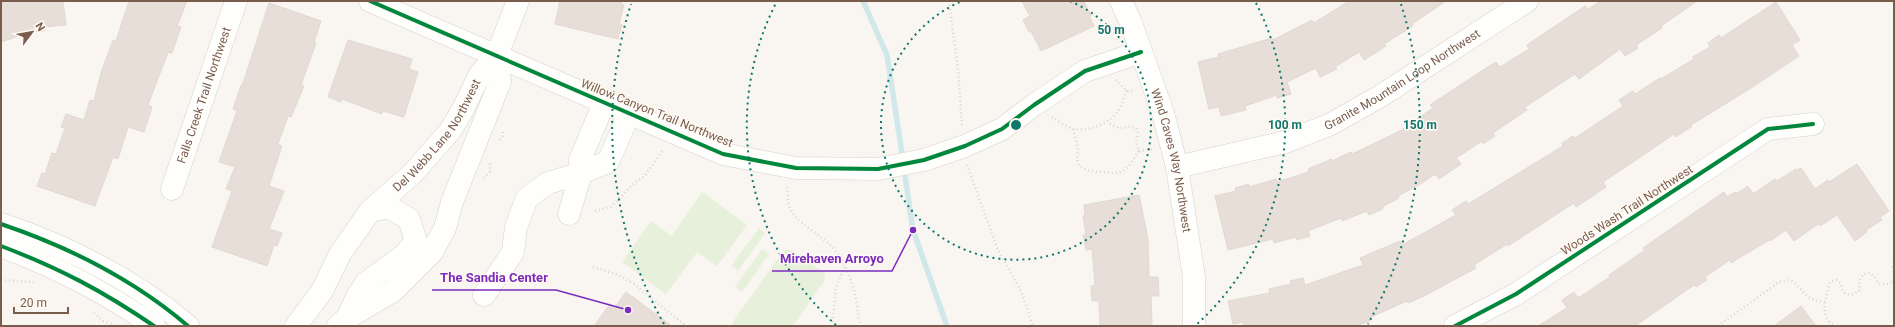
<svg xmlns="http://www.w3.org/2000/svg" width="1895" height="327" viewBox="0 0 1895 327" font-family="Roboto,sans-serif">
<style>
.green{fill:#e7f0db}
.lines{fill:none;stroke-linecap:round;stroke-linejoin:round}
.stream{stroke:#d0e8ea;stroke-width:5.5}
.building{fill:#e6ded7;stroke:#e2d8d2}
.minor-casing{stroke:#d7d1cb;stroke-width:23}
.path{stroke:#dcd5d0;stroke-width:2.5;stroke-dasharray:1 3;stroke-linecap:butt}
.minor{stroke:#fefefd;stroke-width:22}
.cycleway-casing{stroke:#fffaf3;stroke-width:6}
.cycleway{stroke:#00873e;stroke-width:4}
.ring{fill:none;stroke:#0f766e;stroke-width:2;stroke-dasharray:2 4}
.labels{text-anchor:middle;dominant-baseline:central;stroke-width:3;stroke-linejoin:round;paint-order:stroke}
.street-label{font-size:12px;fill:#7a5c4d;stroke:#fffaf3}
.centre{fill:#0f766e;stroke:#fffaf3;stroke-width:2}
.ring-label{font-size:12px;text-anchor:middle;font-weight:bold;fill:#0f766e;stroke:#fffaf3;stroke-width:3;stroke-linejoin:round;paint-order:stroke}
.leader{fill:none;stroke:#7b2cbf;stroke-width:1.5}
.callout-dot{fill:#7b2cbf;stroke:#fffaf3;stroke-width:1.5}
.callout-label{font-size:13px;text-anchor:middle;font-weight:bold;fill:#7b2cbf;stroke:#fffaf3;stroke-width:3;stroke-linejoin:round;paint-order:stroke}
</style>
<rect width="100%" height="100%" fill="#f9f5f0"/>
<g class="green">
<polygon points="702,192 747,225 717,266 697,252 666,294 622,262 651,221 672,236"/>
<polygon points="759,228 765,233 738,271 731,266"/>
<polygon points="762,249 769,254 742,292 735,287"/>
<polygon points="784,250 792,250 824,272 825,280 793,326 733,326 732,323"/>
</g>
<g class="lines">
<g class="stream">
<polyline points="863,1 887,55 903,160"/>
<polyline points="904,169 913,230 947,326"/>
</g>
</g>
<g class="building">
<polygon points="1,1 63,1 66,25 44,27 44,31 31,32 1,42"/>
<polygon points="129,1 187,1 177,26 181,27 172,53 168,52 148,105 152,107 144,132 128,127 118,159 113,157 95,206 37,186 42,173 45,174 52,153 56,154 65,128 61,127 66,114 84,120 90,100 94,101 101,73 113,40 116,41"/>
<polygon points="560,1 622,1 621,5 624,5 619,24 622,24 618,39 555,24"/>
<polygon points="1022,1 1084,1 1091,16 1089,16 1094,26 1041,51 1031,31 1029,32 1023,20 1030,16"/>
<polygon points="1349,1 1446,1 1412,24 1413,26 1384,44 1386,46 1364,60 1359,52 1335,67 1337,69 1320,77 1316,68 1287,82 1291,94 1277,98 1277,95 1245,106 1246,110 1221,116 1219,107 1209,109 1198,62 1219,57 1218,54 1272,38 1273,40 1312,20 1314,23"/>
<polygon points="1601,1 1697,1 1661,26 1662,28 1636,45 1638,48 1625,56 1620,49 1579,79 1575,74 1525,107 1527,110 1493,133 1495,136 1483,144 1482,141 1456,158 1461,164 1439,179 1435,174 1422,183 1398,196 1399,198 1382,207 1383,209 1369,215 1367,211 1342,221 1341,218 1308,231 1310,236 1297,240 1296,237 1274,243 1273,239 1228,250 1215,196 1236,191 1235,188 1249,184 1249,187 1276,179 1277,182 1309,172 1308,169 1332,159 1332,161 1351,152 1352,154 1400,131 1433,108 1430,105 1483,70 1496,62 1500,67 1529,49 1527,45 1585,6 1588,9"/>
<polygon points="1776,2 1800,40 1792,45 1799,56 1754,86 1691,125 1692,126 1676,137 1674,134 1636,160 1603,182 1606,187 1576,207 1574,203 1508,246 1507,244 1474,265 1476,268 1424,296 1408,303 1407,301 1369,318 1370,321 1354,326 1244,326 1243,322 1233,324 1228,301 1270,293 1269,289 1291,284 1290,281 1303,278 1305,285 1363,265 1360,258 1400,241 1402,245 1456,215 1452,210 1466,201 1468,204 1563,146 1562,143 1573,136 1575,138 1623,106 1619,100 1633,91 1635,94 1660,78 1661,79 1694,59 1693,57 1710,47 1708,43 1719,35 1721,38"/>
<polygon points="269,3 321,21 314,42 316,43 301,85 304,86 291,117 288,116 278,144 282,146 269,186 284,191 269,229 282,233 277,246 274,245 267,266 212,247 232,191 226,189 235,167 219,162 237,111 233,109 241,85 242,86"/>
<polygon points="348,40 412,59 409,69 418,72 404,117 383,111 382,114 342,99 341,102 328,97"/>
<polygon points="1857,164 1889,211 1880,217 1882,220 1866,230 1867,232 1855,241 1837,215 1820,226 1818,224 1794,241 1786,230 1770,241 1769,240 1731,263 1730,260 1705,277 1707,280 1696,287 1694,285 1635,326 1538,326 1567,308 1562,300 1574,292 1578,298 1610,277 1609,275 1645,250 1643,248 1724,192 1727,197 1735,192 1736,194 1748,186 1753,194 1775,179 1777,181 1796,169 1797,170 1801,168 1815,189 1828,180 1829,182"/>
<polygon points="1139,195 1148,239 1149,277 1158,277 1159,296 1151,296 1152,326 1100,326 1099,301 1092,301 1091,286 1095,285 1092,249 1086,250 1083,235 1086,235 1083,216 1085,215 1084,205"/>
<polygon points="626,292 672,326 594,326 610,304 615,307"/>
<polygon points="1801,306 1816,326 1774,326"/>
</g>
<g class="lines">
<defs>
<g id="minor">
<polyline points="370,1 723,154 796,168 878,169 924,160 965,146 1002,129 1034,105 1085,71 1141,52"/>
<path id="s1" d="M1121 1 1131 23 1163 113 1177 167 1194 277V326"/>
<polyline points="604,103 580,160 581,173 608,162 629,114"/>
<path id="s2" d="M1177 167 1285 142 1329 125 1379 97 1527 1"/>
<path id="s3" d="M172 189 236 1"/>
<path id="s4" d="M370 211 413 173 450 131 462 111 480 74 497 55 518 1"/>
<polyline points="569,214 581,173"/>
<path d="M1 224C69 247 133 279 188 326"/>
<path d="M1 246C59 268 103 291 154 326"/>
<polyline points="484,295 513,252 516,227 527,198 548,183 581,173"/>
<polyline points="347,318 393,291 432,252 445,228 452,202 500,82 497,55"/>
<polyline points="296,326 322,291 340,254 370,211 389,207 409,219 416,241 403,256 366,283 357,297 347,318 338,326"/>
<polyline points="1455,326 1516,294 1768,129 1813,124"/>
</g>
</defs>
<use href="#minor" class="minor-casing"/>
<g class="path">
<polyline points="949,1 958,69 962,126"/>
<polyline points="1116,80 1127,91 1135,91"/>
<path d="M1052 117C1058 121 1066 127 1074 129 1089 132 1110 123 1118 111 1123 105 1123 97 1127 91"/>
<path d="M1073 129 1078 148 1077 159 1079 166 1089 171 1116 173 1123 171 1129 166 1139 151 1136 142 1138 132 1136 128C1123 123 1123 134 1108 122"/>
<polyline points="500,140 503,136 503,130"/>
<polyline points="1139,151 1153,149"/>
<polyline points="967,165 998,250 1021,291 1033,326"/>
<polyline points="484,178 490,172 490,163"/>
<path d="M787 187C788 192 787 199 789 205 794 223 822 235 834 249 853 272 856 298 860 326"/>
<polyline points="595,211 611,207 635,182 644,177 663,150"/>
<polyline points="1894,263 1892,266 1894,272"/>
<polyline points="593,267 616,274 634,284 686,326"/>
<polyline points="1,280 34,282"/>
<path d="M1825 302C1824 313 1825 322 1837 326"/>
<polyline points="94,313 103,321 112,324"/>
<polyline points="832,326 836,287 845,266"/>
<path d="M1718 326 1779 282 1790 280C1805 290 1805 301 1825 302L1830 282 1837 280 1841 284 1843 292C1850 296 1854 295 1860 290L1859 281 1863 274 1870 273 1875 277 1878 283 1885 285 1893 282 1894 277"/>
</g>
<use href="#minor" class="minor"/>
<defs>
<g id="cycleway">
<polyline points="370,1 723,154 796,168 878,169 924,160 965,146 1002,129 1034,105 1085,71 1141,52"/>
<path d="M1 224C69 247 133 279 188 326"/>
<path d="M1 246C59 268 103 291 154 326"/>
<polyline points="1455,326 1516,294 1768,129 1813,124"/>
</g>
</defs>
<use href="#cycleway" class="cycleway-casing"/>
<use href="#cycleway" class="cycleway"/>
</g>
<g class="ring">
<path d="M1070 1A135 135 0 1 1 962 1"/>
<path d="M836 325A269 269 0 0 1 776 3M1256 3A269 269 0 0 1 1196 325"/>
<path d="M664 324A404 404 0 0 1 631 4M1401 4A404 404 0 0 1 1368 324"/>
</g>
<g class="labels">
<g class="street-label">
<text stroke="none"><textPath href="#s2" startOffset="244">Granite Mountain Loop Northwest</textPath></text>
<text stroke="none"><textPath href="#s3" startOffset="99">Falls Creek Trail Northwest</textPath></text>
<text transform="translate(657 113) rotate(22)">Willow Canyon Trail Northwest</text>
<text stroke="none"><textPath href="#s4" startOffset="102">Del Webb Lane Northwest</textPath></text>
<text stroke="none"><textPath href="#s1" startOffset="168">Wind Caves Way Northwest</textPath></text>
<text transform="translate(1627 210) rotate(-33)">Woods Wash Trail Northwest</text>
</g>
</g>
<circle cx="1016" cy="125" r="6" class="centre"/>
<g class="ring-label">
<text x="1111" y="34">50 m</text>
<text x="1285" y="129">100 m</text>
<text x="1420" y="129">150 m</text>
</g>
<path class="leader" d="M913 230L892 271H772M628 310L556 290H432"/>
<g class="callout-dot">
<circle cx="913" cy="230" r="4"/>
<circle cx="628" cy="310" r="4"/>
</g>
<g class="callout-label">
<text x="832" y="263">Mirehaven Arroyo</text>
<text x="494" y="282">The Sandia Center</text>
</g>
<rect width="1895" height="327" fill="none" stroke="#7a5c4d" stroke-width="4"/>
<g transform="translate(32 32) rotate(58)" stroke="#fffaf3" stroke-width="3" paint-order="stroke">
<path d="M0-3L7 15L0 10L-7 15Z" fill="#7a5c4d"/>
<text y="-6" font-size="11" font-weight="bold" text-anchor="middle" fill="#7a5c4d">N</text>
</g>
<path d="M14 307v6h54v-6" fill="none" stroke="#7a5c4d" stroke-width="2"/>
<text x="20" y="307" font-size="12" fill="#7a5c4d" stroke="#fffaf3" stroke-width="3" paint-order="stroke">20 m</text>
</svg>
